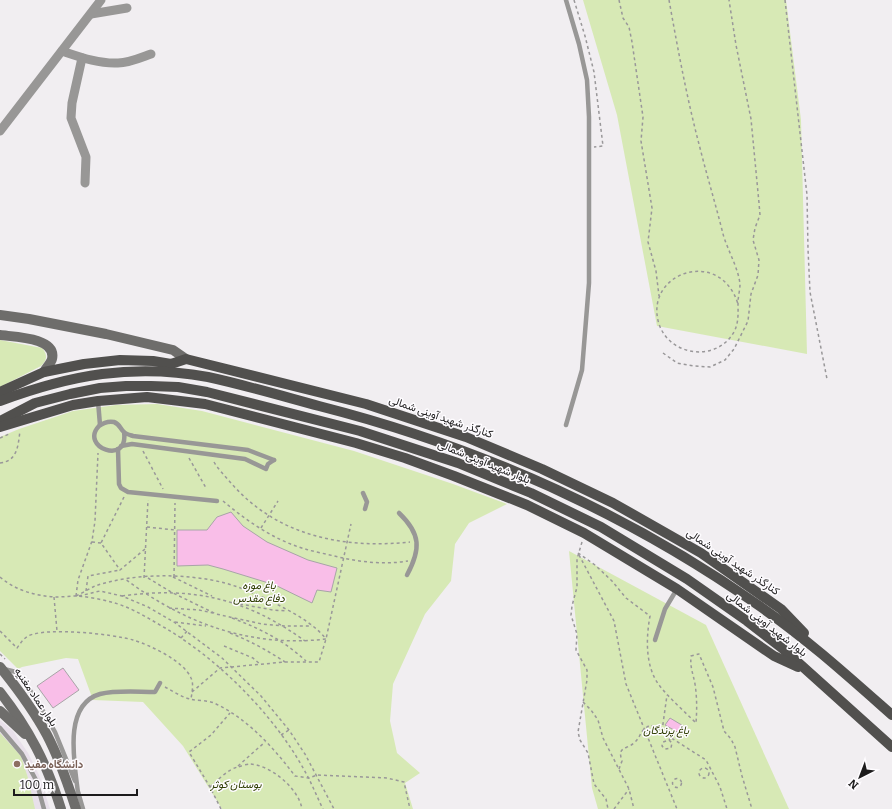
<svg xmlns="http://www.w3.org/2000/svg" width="892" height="809" viewBox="0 0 892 809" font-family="Bitter,Vazirmatn,serif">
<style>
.built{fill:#e8e0ea}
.green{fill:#d7e9b5}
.building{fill:#f9bee8;stroke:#a8a5a7}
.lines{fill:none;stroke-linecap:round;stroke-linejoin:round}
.path{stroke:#999799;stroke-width:1.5;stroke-dasharray:3 3;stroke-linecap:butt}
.lane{stroke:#989796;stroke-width:4.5}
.street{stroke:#989796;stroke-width:9}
.secondary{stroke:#6e6d6b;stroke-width:10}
.primary{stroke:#51504e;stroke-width:10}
.education-dot{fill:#8d6e63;stroke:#fefcff;stroke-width:1.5}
.labels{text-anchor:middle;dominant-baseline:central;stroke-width:3;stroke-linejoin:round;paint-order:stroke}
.street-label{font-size:11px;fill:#1c1b1c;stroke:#fefcff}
.park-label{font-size:11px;font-style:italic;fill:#2e3d00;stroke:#fefcff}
.education-label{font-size:11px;font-weight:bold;fill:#785e54;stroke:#fefcff;text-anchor:start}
</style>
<rect width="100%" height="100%" fill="#f1eef1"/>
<polygon class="built" points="0,720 13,731 28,753 39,775 50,809 0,809"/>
<g class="green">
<polygon points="583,0 786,0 801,120 807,354 657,326 617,115"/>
<path d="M0 340 42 348C48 355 47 360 41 366L0 387Z"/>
<polygon points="157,404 202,411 354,451 453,484 507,504 469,523 455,544 451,581 425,614 393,684 390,721 397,753 420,773 405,783 413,809 222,809 183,746 143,702 93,700 78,659 66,658 22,667 18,669 0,651 0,437 19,429 73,411 116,405"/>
<polygon points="569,551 706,625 789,809 598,809 592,788"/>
<polygon points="0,733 21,756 28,778 35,809 0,809"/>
</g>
<g class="building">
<polygon points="231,512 243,526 267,542 308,560 337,568 331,592 317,590 312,603 275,585 223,569 208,565 177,566 177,530 207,530 217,517"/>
<polygon points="63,668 79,690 53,708 37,686"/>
<polygon points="670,718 685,727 681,734 665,725"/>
</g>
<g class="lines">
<g class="path">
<polyline points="574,0 585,36 594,72 603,146 594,147"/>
<polyline points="619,0 623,18 629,27 632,42 643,117 641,141 652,208 648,242 656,271 659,296"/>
<path d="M669 0C678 50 687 99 700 148 707 176 715 202 722 230 726 248 738 266 740 284 740 290 738 297 738 303 738 313 739 322 734 332 717 362 670 357 659 324 643 273 720 246 738 304"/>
<polyline points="785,0 807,195 808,249 810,292 827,379"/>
<polyline points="663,353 677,363 694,366 710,367 725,360 734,349 748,321 751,294 758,275 759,260 753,240 755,228 760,215 759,203 751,119 736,45 729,0"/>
<polyline points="0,438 9,434"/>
<polyline points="143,451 163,489"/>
<polyline points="189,458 206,488"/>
<path d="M214 462C218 469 225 476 231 483 277 536 343 549 410 542"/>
<path d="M0 463C18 461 18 445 20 431"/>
<polyline points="124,497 101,543 120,570 145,549"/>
<path d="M223 501C247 521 274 540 305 549 315 552 327 554 338 557 361 562 384 565 408 561"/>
<polyline points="147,527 175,530"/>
<polyline points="261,528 278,501"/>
<polyline points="92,542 101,543"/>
<polyline points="582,542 577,559 577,587 572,606 571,615 577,634 576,650 587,670 587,680 578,732 580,740 588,753 594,784 606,799 608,809"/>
<path d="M578 553 595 565 612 581 626 598 650 616C646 638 645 666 659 685 670 699 684 711 696 723 697 710 697 697 695 684 693 673 690 668 691 656L699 654 713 687 724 731 731 739 735 747 742 776 752 809"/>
<polyline points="579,555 614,621 626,684 677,809"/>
<path d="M0 577C15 590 35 596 56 597 63 597 70 596 77 596 90 597 105 600 118 604 136 610 151 620 167 629 223 663 279 720 309 779 314 789 318 799 323 809"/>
<polyline points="173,577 212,596"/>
<polyline points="174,577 175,503"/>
<polyline points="144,578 148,500"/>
<polyline points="148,578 171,592 216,614 262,624 285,626 312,626"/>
<polyline points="86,591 88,576 120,570"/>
<path d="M76 596C82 593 89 589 95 586 133 573 186 573 225 583 246 589 266 598 284 608 299 616 316 626 326 639 250 648 184 623 125 579"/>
<polyline points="76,596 78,580 92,541 95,521 98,453"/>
<polyline points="79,596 100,591 122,596 148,607 174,622 222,658 261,696 289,730 305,754 334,809"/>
<path d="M122 596C193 586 247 599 305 641"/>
<polyline points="54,597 57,631"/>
<polyline points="240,604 273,610 287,611"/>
<polyline points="169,608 199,610 213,613"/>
<path d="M232 618C261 629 283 640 306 661"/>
<polyline points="175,622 206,626"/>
<path d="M0 631 17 648C20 644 23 639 28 636 46 627 113 634 133 640 150 645 184 661 191 678 194 684 192 692 191 699"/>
<path d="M230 633C250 641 267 650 285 662"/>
<polyline points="181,638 187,631"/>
<polyline points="224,646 253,658 261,665"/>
<polyline points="0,654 5,659"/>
<path d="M165 687C173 691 181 697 190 699 197 701 207 700 214 703 247 718 274 748 295 776L309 778 317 775 387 778 404 782 410 809"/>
<polyline points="192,692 220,668 285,662 319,662 326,639 351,524"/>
<polyline points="583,702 591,710 598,720 603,738 629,789 634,809"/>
<polyline points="662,731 667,695"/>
<polyline points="281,735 289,730"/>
<polyline points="669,740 672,743 671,748 665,749 662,746 663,742 669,740 675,731"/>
<polyline points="238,766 265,742"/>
<circle cx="704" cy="773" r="5"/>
<path d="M619 769 622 761C617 746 626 750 634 743 642 736 639 730 651 725L706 760 720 787 727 809"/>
<circle cx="677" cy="783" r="4.5"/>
<path d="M210 787C218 780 228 769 238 767 241 766 247 764 250 764 271 765 299 789 302 809"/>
<polyline points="221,809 210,787 189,752 211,735 230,713"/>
<polyline points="614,809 629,789"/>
</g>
<g class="lane">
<polyline points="566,0 579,44 587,80 589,117 589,283 582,370 566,425"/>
<polyline points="98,401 100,425"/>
<path d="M124 432C129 466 79 447 99 426 103 423 108 421 114 422 120 424 120 429 124 432 126 434 130 435 133 436L248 450 274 460"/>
<polyline points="121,446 132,444 245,459 266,469 268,464 274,460"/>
<polyline points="118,449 119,484 121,488 128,492 217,501"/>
<polyline points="363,493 367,502 365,509"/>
<path d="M399 513C421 534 421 549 407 575"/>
<polyline points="655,640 665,609 677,589"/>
<polyline points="4,669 16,672 35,697 55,732 75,781"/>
<polyline points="0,728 22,754 36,780 44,809"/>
<polyline points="78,792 83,809"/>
<path d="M78 793C75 765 62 705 100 694 117 690 137 692 155 692L160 683"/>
</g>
<g class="street">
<polyline points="91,14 127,8"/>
<path d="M62 51C80 57 99 64 118 63 129 63 140 58 151 54"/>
<polyline points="82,58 72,103 71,118 86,157 85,183"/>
<polyline points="0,131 101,0"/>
</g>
<g class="secondary">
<polyline points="0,315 29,319 106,334 173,350 186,359"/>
<path d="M0 335C13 337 57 337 52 359 51 363 46 368 44 372"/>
<path d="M0 667C17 688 34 711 47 735 59 758 68 784 76 809"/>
<path d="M0 692C29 729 47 764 61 809"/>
<polyline points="0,711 25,734"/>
</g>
<g class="primary">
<polyline points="0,392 44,372 84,364 120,360 153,361 171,364 186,359 366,404 466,437 542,469 613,503 701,553 781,609 804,633"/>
<path d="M0 401C70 375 133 363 208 377 245 385 282 396 319 406 476 446 625 512 758 605 806 638 849 677 892 715"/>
<polyline points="0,421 35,403 70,394 100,388 126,386 151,386 178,387 207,392 360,431 458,463 531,493 601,527 687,579 747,621 782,648 892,747"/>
<polyline points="0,427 73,405 98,401 147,397 205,404 356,443 405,458 454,476 527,505 584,533 677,589 774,656 798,667"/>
</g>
</g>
<circle class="education-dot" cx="17" cy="764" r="4"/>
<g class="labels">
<g class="street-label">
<text transform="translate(441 417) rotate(19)">کنارگذر شهید آوینی شمالی</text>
<text transform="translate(484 462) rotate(22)">بلوار شهید آوینی شمالی</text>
<text transform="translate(733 562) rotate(34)">کنارگذر شهید آوینی شمالی</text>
<text transform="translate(767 624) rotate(38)">بلوار شهید آوینی شمالی</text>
<text transform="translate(36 697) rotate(56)">بلوار عماد مغنیه</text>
</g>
<g class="park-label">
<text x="259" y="585">باغ موزه<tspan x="259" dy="13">دفاع مقدس</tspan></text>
<text x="666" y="730">باغ پرندگان</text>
<text x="236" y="784">بوستان کوثر</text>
</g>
<g class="education-label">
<text x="25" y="764">دانشگاه مفید</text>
</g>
</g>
<g transform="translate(860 777) rotate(222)" stroke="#fefcff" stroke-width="3" paint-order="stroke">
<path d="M0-3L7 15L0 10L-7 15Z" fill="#1c1b1c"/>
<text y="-6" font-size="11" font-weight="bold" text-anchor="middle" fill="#1c1b1c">N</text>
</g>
<path d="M14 789v6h123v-6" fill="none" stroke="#1c1b1c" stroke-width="2"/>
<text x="20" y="789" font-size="12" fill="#1c1b1c" stroke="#fefcff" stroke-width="3" paint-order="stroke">100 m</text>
</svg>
